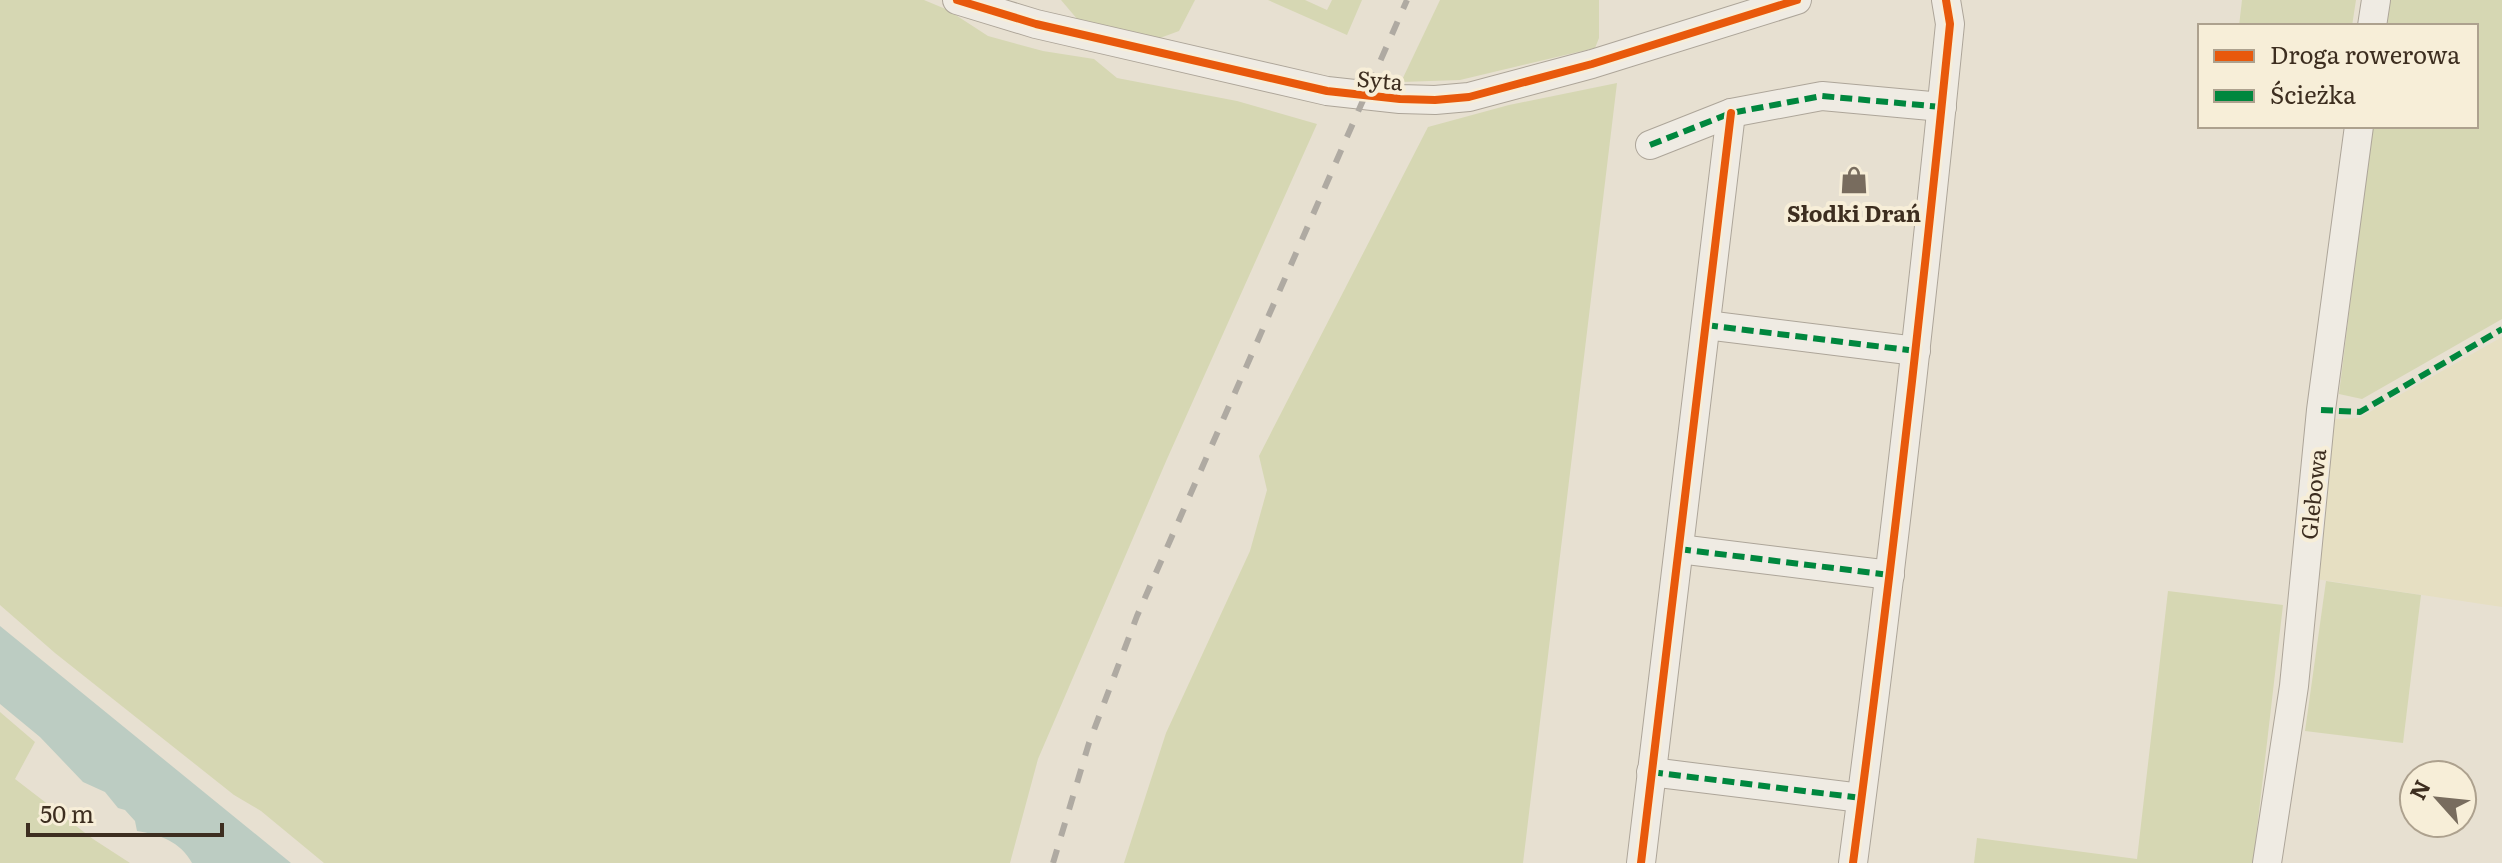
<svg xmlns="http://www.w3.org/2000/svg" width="2502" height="863" viewBox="0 0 2502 863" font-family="Literata,serif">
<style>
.farmland{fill:#e6dfc2}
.green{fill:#d6d7b3}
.water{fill:#bcccc2}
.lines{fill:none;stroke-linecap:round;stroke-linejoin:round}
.minor-casing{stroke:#ada599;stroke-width:30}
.minor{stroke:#efebe3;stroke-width:28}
.rail{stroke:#afaaa2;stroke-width:6;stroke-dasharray:14 14;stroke-linecap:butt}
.quiet{stroke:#00873e;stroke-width:6;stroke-dasharray:12 6;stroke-linecap:butt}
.cycleway-casing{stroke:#f7eed8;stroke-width:13}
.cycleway{stroke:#e8590c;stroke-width:8}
.labels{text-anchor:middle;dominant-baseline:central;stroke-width:8;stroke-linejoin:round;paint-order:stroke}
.street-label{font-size:22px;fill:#3d2e20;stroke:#f7eed8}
.poi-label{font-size:22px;font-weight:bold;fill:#3d2e20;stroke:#f7eed8}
</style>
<rect width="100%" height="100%" fill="#e7e0d1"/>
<polygon class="farmland" points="2502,337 2502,607 2316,579 2334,419 2359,418"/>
<g class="green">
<polygon points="0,0 924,0 948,10 988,36 1043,51 1094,59 1117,78 1237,101 1317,124 1167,459 1038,759 1010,863 324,863 261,811 234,795 55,653 0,605"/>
<polygon points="1061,0 1195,0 1179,31 1160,38 1078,20"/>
<polygon points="1268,0 1305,0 1327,10 1332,0 1362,0 1347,35"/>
<polygon points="1440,0 1599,0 1599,38 1595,48 1460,80 1401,82"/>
<polygon points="2242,0 2356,0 2352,26 2239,26"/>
<polygon points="2388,0 2502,0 2502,319 2362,399 2339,394 2372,126 2476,126 2476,26 2384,26"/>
<polygon points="1617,83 1523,863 1124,863 1166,733 1250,551 1267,490 1259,456 1428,127 1509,105"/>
<polygon points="2326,581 2421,595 2403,743 2305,731"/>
<polygon points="2168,591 2283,605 2253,863 1974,863 1977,838 2137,859"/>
<polygon points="0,712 35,742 15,779 93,839 130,863 0,863"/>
</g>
<path class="water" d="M0 626 291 863H192C180 841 160 835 137 831L135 821 125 810 118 808 105 792 83 782 40 737 0 704Z"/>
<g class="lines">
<defs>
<g id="minor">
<polyline points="957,0 1036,24 1327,91 1400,99 1435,100 1469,97 1592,64 1797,0"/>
<polyline points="2372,26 2376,0"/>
<polyline points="1650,145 1731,113 1822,96 1942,107"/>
<polyline points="1706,325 1916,351"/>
<polyline points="1679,549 1890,575"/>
<polyline points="1651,772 1861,798"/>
<polyline points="1641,863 1731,113"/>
<path d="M1853 863C1890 584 1922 304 1950 24L1946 0"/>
<polyline points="2267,863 2294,686 2321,410 2359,126"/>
</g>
</defs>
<use href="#minor" class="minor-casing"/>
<use href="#minor" class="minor"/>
<polyline class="rail" points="1053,863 1089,743 1137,616 1407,0"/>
<g class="quiet">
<polyline points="1650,145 1731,113 1822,96 1942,107"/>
<polyline points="1706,325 1916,351"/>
<polyline points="2321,410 2360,412 2502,329"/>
<polyline points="1679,549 1890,575"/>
<polyline points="1651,772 1861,798"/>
</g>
<defs>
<g id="cycleway">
<polyline points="957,0 1036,24 1327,91 1400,99 1435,100 1469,97 1592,64 1797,0"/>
<polyline points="1641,863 1731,113"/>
<path d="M1853 863C1890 584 1922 304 1950 24L1946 0"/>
</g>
</defs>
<use href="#cycleway" class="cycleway-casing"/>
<use href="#cycleway" class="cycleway"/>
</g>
<defs>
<symbol id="shop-bare" viewBox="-9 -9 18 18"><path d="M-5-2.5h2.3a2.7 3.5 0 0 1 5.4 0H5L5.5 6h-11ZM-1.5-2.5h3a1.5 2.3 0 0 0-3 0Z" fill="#786c5e" stroke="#f7eed8" stroke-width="2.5" paint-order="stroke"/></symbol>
</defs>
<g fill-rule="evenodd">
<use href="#shop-bare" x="1834" y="160" width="40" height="40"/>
</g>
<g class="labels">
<g class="street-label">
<text transform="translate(1380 79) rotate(5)">Syta</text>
<text transform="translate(2312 494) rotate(-84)">Glebowa</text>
</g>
<g class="poi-label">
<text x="1854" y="212">Słodki Drań</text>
</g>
</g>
<rect x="2198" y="24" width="280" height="104" fill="#f7eed8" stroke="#ada18e" stroke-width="2"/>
<rect x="2214" y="50" width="40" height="12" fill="#e8590c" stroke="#ada18e" stroke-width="2"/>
<text x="2270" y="64" font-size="24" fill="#3d2e20">Droga rowerowa</text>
<rect x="2214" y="90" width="40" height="12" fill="#00873e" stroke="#ada18e" stroke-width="2"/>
<text x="2270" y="104" font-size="24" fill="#3d2e20">Ścieżka</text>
<g transform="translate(2438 799) rotate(297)"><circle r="38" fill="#f7eed8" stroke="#ada18e" stroke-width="2"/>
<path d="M0-6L14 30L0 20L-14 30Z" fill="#786c5e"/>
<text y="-12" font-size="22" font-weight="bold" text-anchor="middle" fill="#3d2e20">N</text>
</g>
<path d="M28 823v12h194v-12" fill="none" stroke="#3d2e20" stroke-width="4"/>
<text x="40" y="823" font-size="24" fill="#3d2e20" stroke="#f7eed8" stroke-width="6" paint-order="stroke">50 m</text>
</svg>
